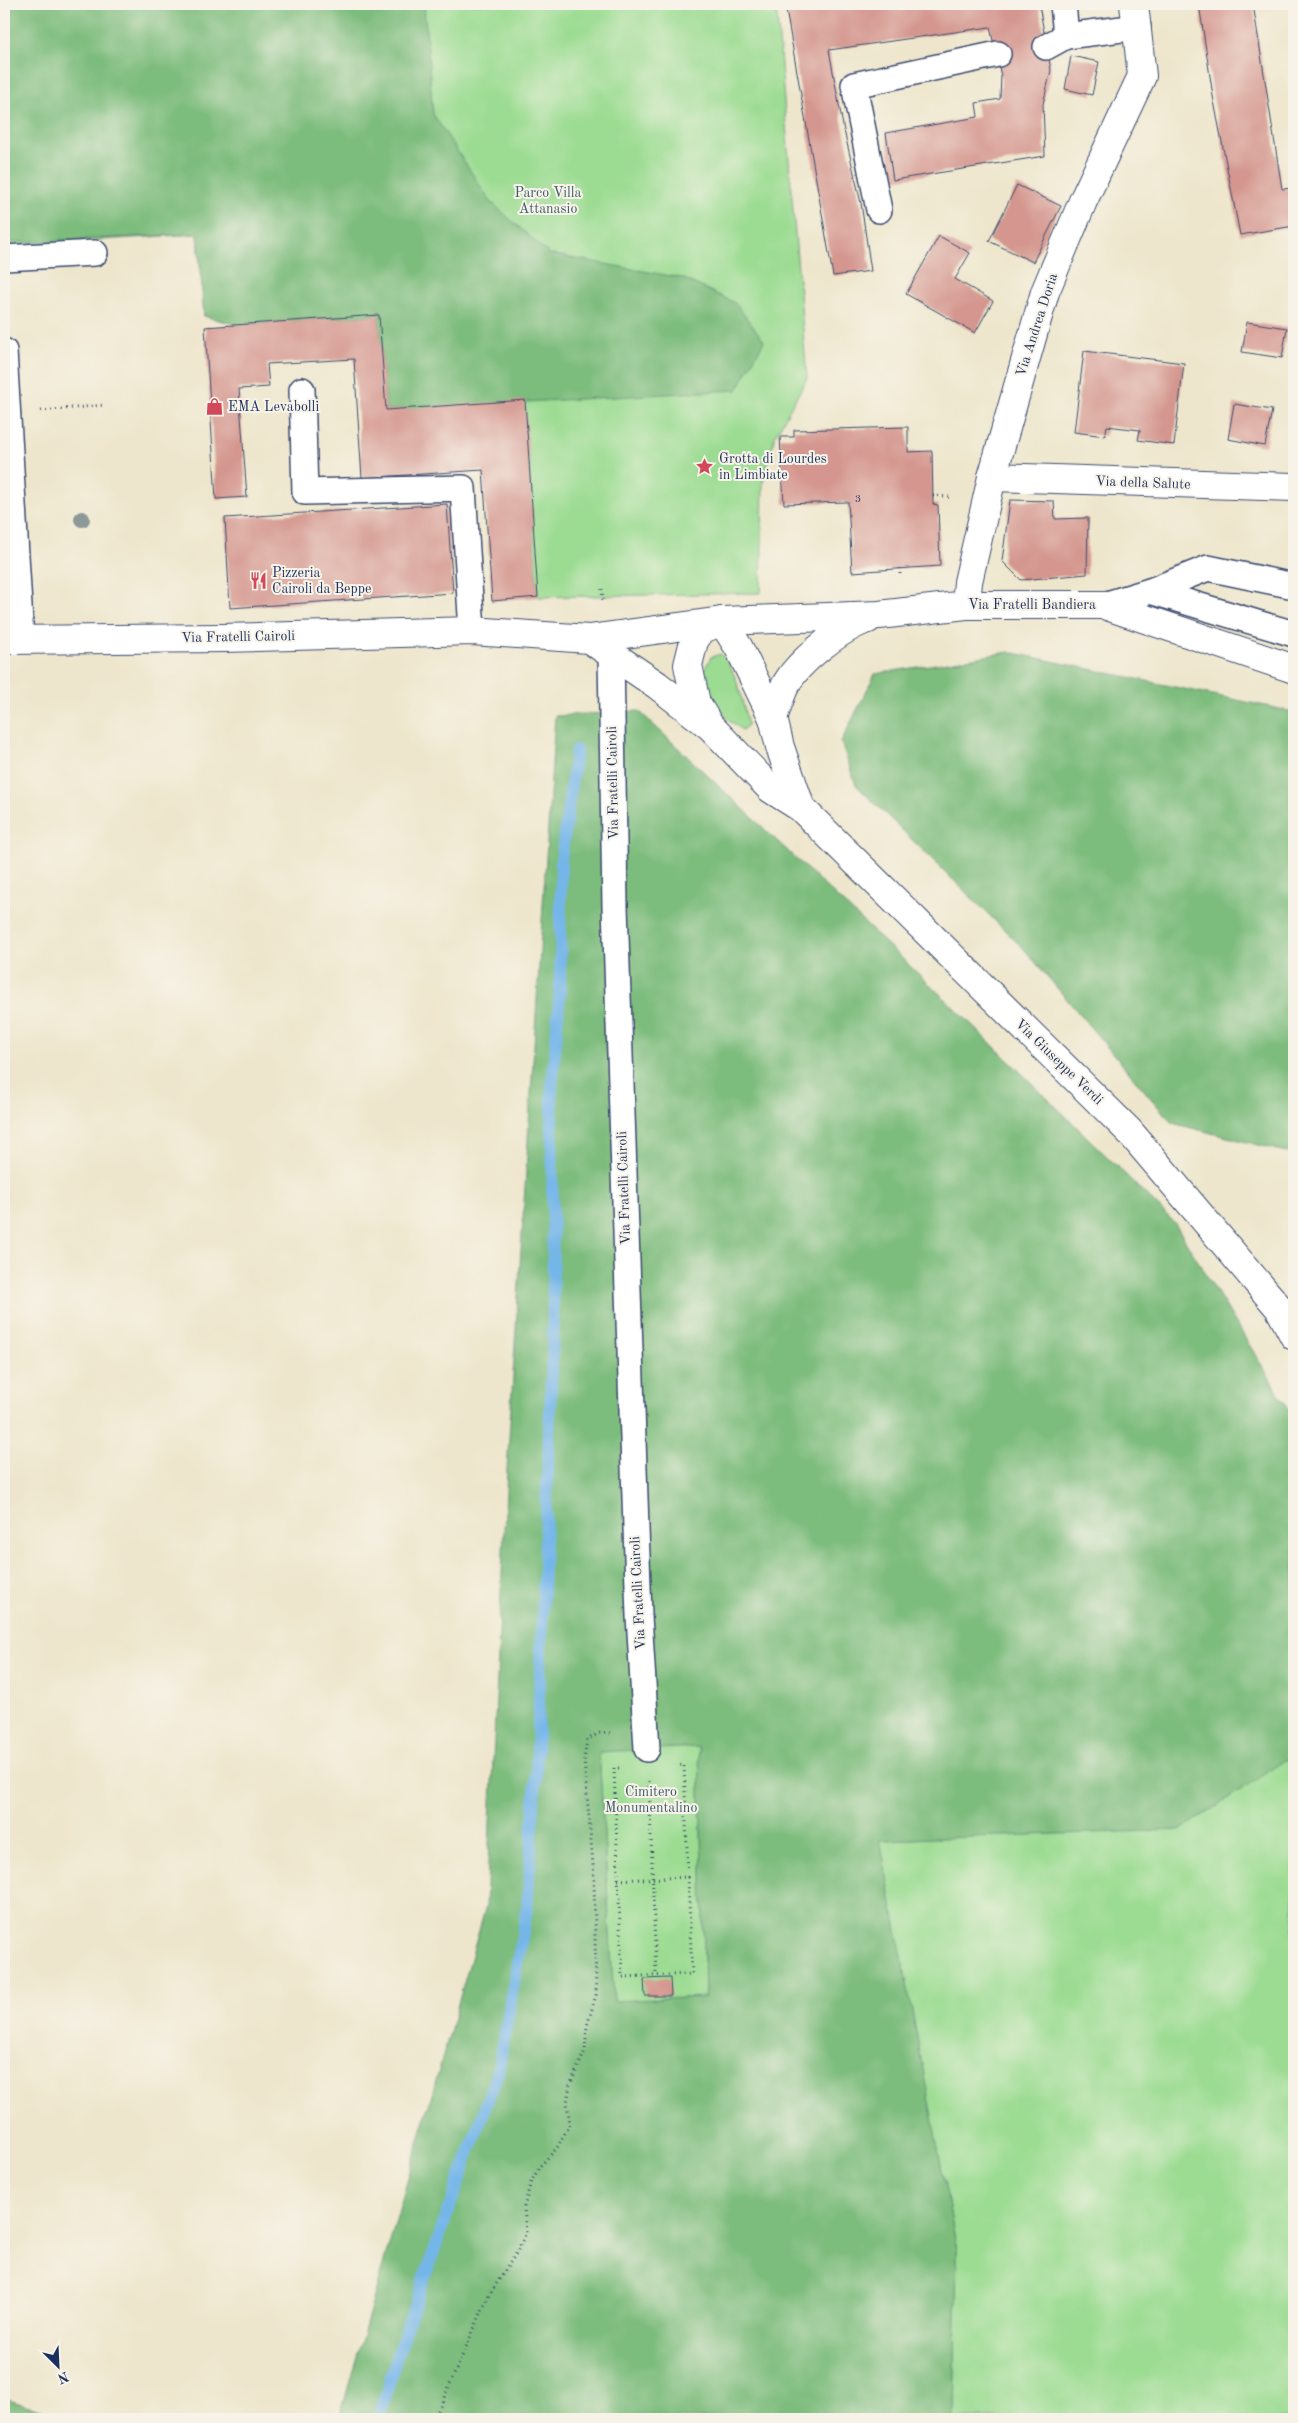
<svg xmlns="http://www.w3.org/2000/svg" width="1298" height="2423" viewBox="0 0 1298 2423" font-family="'Old Standard TT',serif">
<style>
.green{fill:#9bdc92;stroke:#5b8678}
.forest{fill:#7cbc7c;stroke:#4c766d;fill-rule:evenodd}
.lines{fill:none;stroke-linecap:round;stroke-linejoin:round}
.stream{stroke:#74b6e9;stroke-width:12}
.building{fill:#d4968e}
.service-casing{stroke:#3b4a6e;stroke-width:28}
.minor-casing{stroke:#3b4a6e;stroke-width:30}
.path{stroke:#3b4a6e;stroke-width:3;stroke-dasharray:1 4;stroke-linecap:butt}
.service{stroke:#fff;stroke-width:25}
.minor{stroke:#fff;stroke-width:28}
.tree{fill:#8c9997}
.labels{text-anchor:middle;dominant-baseline:central;stroke-width:4;stroke-linejoin:round;paint-order:stroke}
.number-label{font-size:11px;fill:#49496a}
.park-label{font-size:14px;fill:#3b5a6b;stroke:#f7f3e8}
.street-label{font-size:14px;fill:#1b2f5e;stroke:#f7f3e8}
.poi-label{font-size:14px;fill:#1b2f5e;stroke:#f7f3e8;text-anchor:start}
</style>
<rect width="100%" height="100%" fill="#f7f3e8"/>
<filter id="ink" filterUnits="userSpaceOnUse"><feTurbulence type="fractalNoise" baseFrequency=".02" numOctaves="2"/><feDisplacementMap in="SourceGraphic" scale="10" xChannelSelector="R" yChannelSelector="G"/><feConvolveMatrix kernelMatrix="1 2 1 2 8 2 1 2 1" color-interpolation-filters="sRGB"/></filter>
<filter id="wash" filterUnits="userSpaceOnUse"><feTurbulence type="fractalNoise" baseFrequency=".0096" numOctaves="4" result="noise"/><feDisplacementMap in="SourceGraphic" scale="20" xChannelSelector="R" yChannelSelector="G"/><feGaussianBlur stdDeviation="1.12" result="paint"/><feColorMatrix in="noise" values="0 0 0 0 0 0 0 0 0 0 0 0 0 0 0 0 0 1.4 0 .05"/><feComposite in="paint" operator="in"/></filter>
<g filter="url(#wash)">
<rect width="100%" height="100%" fill="#eee6cc"/>
<g class="green">
<polygon points="4,4 776,4 807,378 775,436 763,482 761,593 538,597 524,400 386,410 379,315 238,325 204,316 198,234 4,246"/>
<path d="M721 654C738 673 742 701 748 725L742 730C723 717 703 697 704 672 705 667 709 661 711 657Z"/>
<polygon points="699,1747 705,1997 614,2002 599,1751"/>
<polygon points="1294,1754 1294,2419 954,2419 957,2250 879,1840 1181,1829"/>
</g>
<g class="forest">
<polygon points="4,4 424,4 433,114 490,201 549,254 682,278 735,303 764,341 737,390 386,410 379,315 238,325 204,316 198,234 4,243"/>
<polygon points="1009,652 1294,712 1294,1154 1172,1123 1024,949 856,785 841,742 875,674"/>
<path d="M639 711 962 1015 1174 1222 1294 1418V1754L1181 1830 880 1840 957 2250 954 2419H339L486 1906 507 1470 555 716ZM699 1747 705 1997 614 2001 599 1752Z"/>
<polygon points="4,2399 76,2419 4,2419"/>
</g>
<g class="lines">
<polyline class="stream" points="379,2419 397,2355 498,2072 527,1909 536,1776 553,1334 552,1087 560,990 561,860 576,750"/>
</g>
<g id="blocks">
<g class="building">
<polygon points="785,4 1043,4 1039,5 1051,70 1043,104 1045,156 893,180 886,133 978,117 976,103 1000,99 1001,76 990,27 829,50 843,126 861,203 871,271 833,276"/>
<polygon points="1199,4 1253,4 1282,189 1294,188 1294,226 1240,235 1213,96"/>
<polygon points="1071,56 1099,62 1092,95 1065,89"/>
<polygon points="1017,185 1061,206 1033,262 989,241"/>
<polygon points="939,236 970,253 955,279 993,301 975,333 906,294"/>
<polygon points="379,315 386,410 525,400 538,597 492,601 483,470 362,478 354,359 267,364 269,387 239,389 247,497 216,499 205,327"/>
<polygon points="1247,322 1287,328 1282,358 1242,352"/>
<polygon points="1084,351 1184,363 1174,445 1138,440 1140,430 1107,426 1105,436 1074,432"/>
<polygon points="1234,404 1272,410 1265,446 1228,439"/>
<polygon points="908,427 908,452 932,451 933,504 938,505 940,566 852,572 848,502 784,504 780,437 794,437 794,430"/>
<polygon points="1010,500 1054,501 1055,519 1088,518 1087,574 1021,580 1002,561"/>
<polygon points="447,504 453,593 230,608 225,518"/>
<polygon points="670,1978 671,1996 645,1996 644,1979"/>
</g>
</g>
</g>
<g filter="url(#ink)">
<use href="#blocks" fill-opacity="0" stroke="#3b4a6e" stroke-width="1"/>
<g class="lines">
<defs>
<g id="service">
<polyline points="1063,4 1066,36"/>
<polyline points="1046,47 1066,36 1138,27"/>
<polyline points="879,210 854,85 998,54"/>
<polyline points="4,258 95,253"/>
<polyline points="4,351 21,640"/>
<polyline points="302,390 305,492 463,488 472,631"/>
<polyline points="1150,591 1208,568 1294,586"/>
<polyline points="1104,605 1150,591 1294,634"/>
<polyline points="611,654 615,906 639,1616 647,1749"/>
</g>
<g id="minor">
<polyline points="992,477 1294,487"/>
<polyline points="966,605 968,582 992,477 1045,292 1083,201 1142,76 1134,4"/>
<polyline points="722,621 739,648 773,718 780,747 801,808"/>
<polyline points="589,639 657,685 711,727 771,789 801,808 1129,1131 1279,1308 1294,1336"/>
<polyline points="4,640 223,638 472,631 589,639 722,621 879,615 966,605 1104,605 1294,669"/>
<path d="M773 718C777 708 780 696 785 686 798 661 842 627 868 619"/>
<polyline points="707,721 696,703 688,665 694,641 702,629 721,622"/>
</g>
</defs>
<use href="#service" class="service-casing"/>
<use href="#minor" class="minor-casing"/>
<g class="path">
<polyline points="41,411 105,405"/>
<polyline points="933,496 950,497"/>
<polyline points="900,568 900,577"/>
<polyline points="602,589 603,601"/>
<polyline points="619,1768 614,1768 622,1977 692,1974 688,1877"/>
<polyline points="649,1781 656,1975"/>
<polyline points="618,1880 688,1877 684,1765 677,1765"/>
<polyline points="432,2419 439,2409 488,2297 517,2252 526,2233 524,2207 531,2182 540,2166 557,2148 570,2123 567,2103 570,2085 585,2051 587,2026 596,1995 594,1876 584,1760 587,1740 599,1733 611,1733"/>
</g>
<use href="#service" class="service"/>
<use href="#minor" class="minor"/>
</g>
<circle class="tree" cx="82" cy="519" r="8"/>
</g>
<defs>
<symbol id="shop-bare" viewBox="-9 -9 18 18"><path d="M-5-2.5h2.3a2.7 3.5 0 0 1 5.4 0H5L5.5 6h-11ZM-1.5-2.5h3a1.5 2.3 0 0 0-3 0Z" fill="#d1495b" stroke="#f7f3e8" stroke-width="2.5" paint-order="stroke"/></symbol>
<symbol id="sight-bare" viewBox="-9 -9 18 18"><path d="M0-6L1.8-2.2L6-1.7L2.9 1.2L3.7 5.4L0 3.3L-3.7 5.4L-2.9 1.2L-6-1.7L-1.8-2.2Z" fill="#d1495b" stroke="#f7f3e8" stroke-width="2.5" paint-order="stroke"/></symbol>
<symbol id="restaurant-bare" viewBox="-9 -9 18 18"><path d="M-5-6h1v4h1v-4h1v4h1v-4h1v5L-1.5 .5V6h-2V.5L-5-1ZM5-6V6H3V1.5H1.5Q1.5-4 5-6Z" fill="#d1495b" stroke="#f7f3e8" stroke-width="2.5" paint-order="stroke"/></symbol>
</defs>
<g fill-rule="evenodd">
<use href="#shop-bare" x="202" y="394" width="25" height="25"/>
<use href="#sight-bare" x="692" y="454" width="25" height="25"/>
<use href="#restaurant-bare" x="246" y="568" width="25" height="25"/>
</g>
<g class="labels">
<g class="number-label">
<text x="858" y="499">3</text>
</g>
<g class="park-label">
<text x="548" y="193">Parco Villa<tspan x="548" dy="16">Attanasio</tspan></text>
<text x="651" y="1792">Cimitero<tspan x="651" dy="16">Monumentalino</tspan></text>
</g>
<g class="street-label">
<text transform="translate(1037 325) rotate(-72)">Via Andrea Doria</text>
<text transform="translate(1143 483) rotate(2)">Via della Salute</text>
<text x="1032" y="605">Via Fratelli Bandiera</text>
<text transform="translate(238 637) rotate(-1)">Via Fratelli Cairoli</text>
<text transform="translate(613 783) rotate(-91)">Via Fratelli Cairoli</text>
<text transform="translate(1059 1062) rotate(44)">Via Giuseppe Verdi</text>
<text transform="translate(624 1188) rotate(-92)">Via Fratelli Cairoli</text>
<text transform="translate(638 1593) rotate(-93)">Via Fratelli Cairoli</text>
</g>
<g class="poi-label">
<text x="228" y="407">EMA Levabolli</text>
<text x="719" y="459">Grotta di Lourdes<tspan x="719" dy="16">in Limbiate</tspan></text>
<text x="272" y="573">Pizzeria<tspan x="272" dy="16">Cairoli da Beppe</tspan></text>
</g>
</g>
<rect width="1298" height="2423" fill="none" stroke="#f7f3e8" stroke-width="20"/>
<g transform="translate(58 2366) rotate(156)" stroke="#f7f3e8" stroke-width="4" paint-order="stroke">
<path d="M0-4L9 19L0 12L-9 19Z" fill="#1b2f5e"/>
<text y="-8" font-size="14" font-weight="bold" text-anchor="middle" fill="#1b2f5e">N</text>
</g>
</svg>
